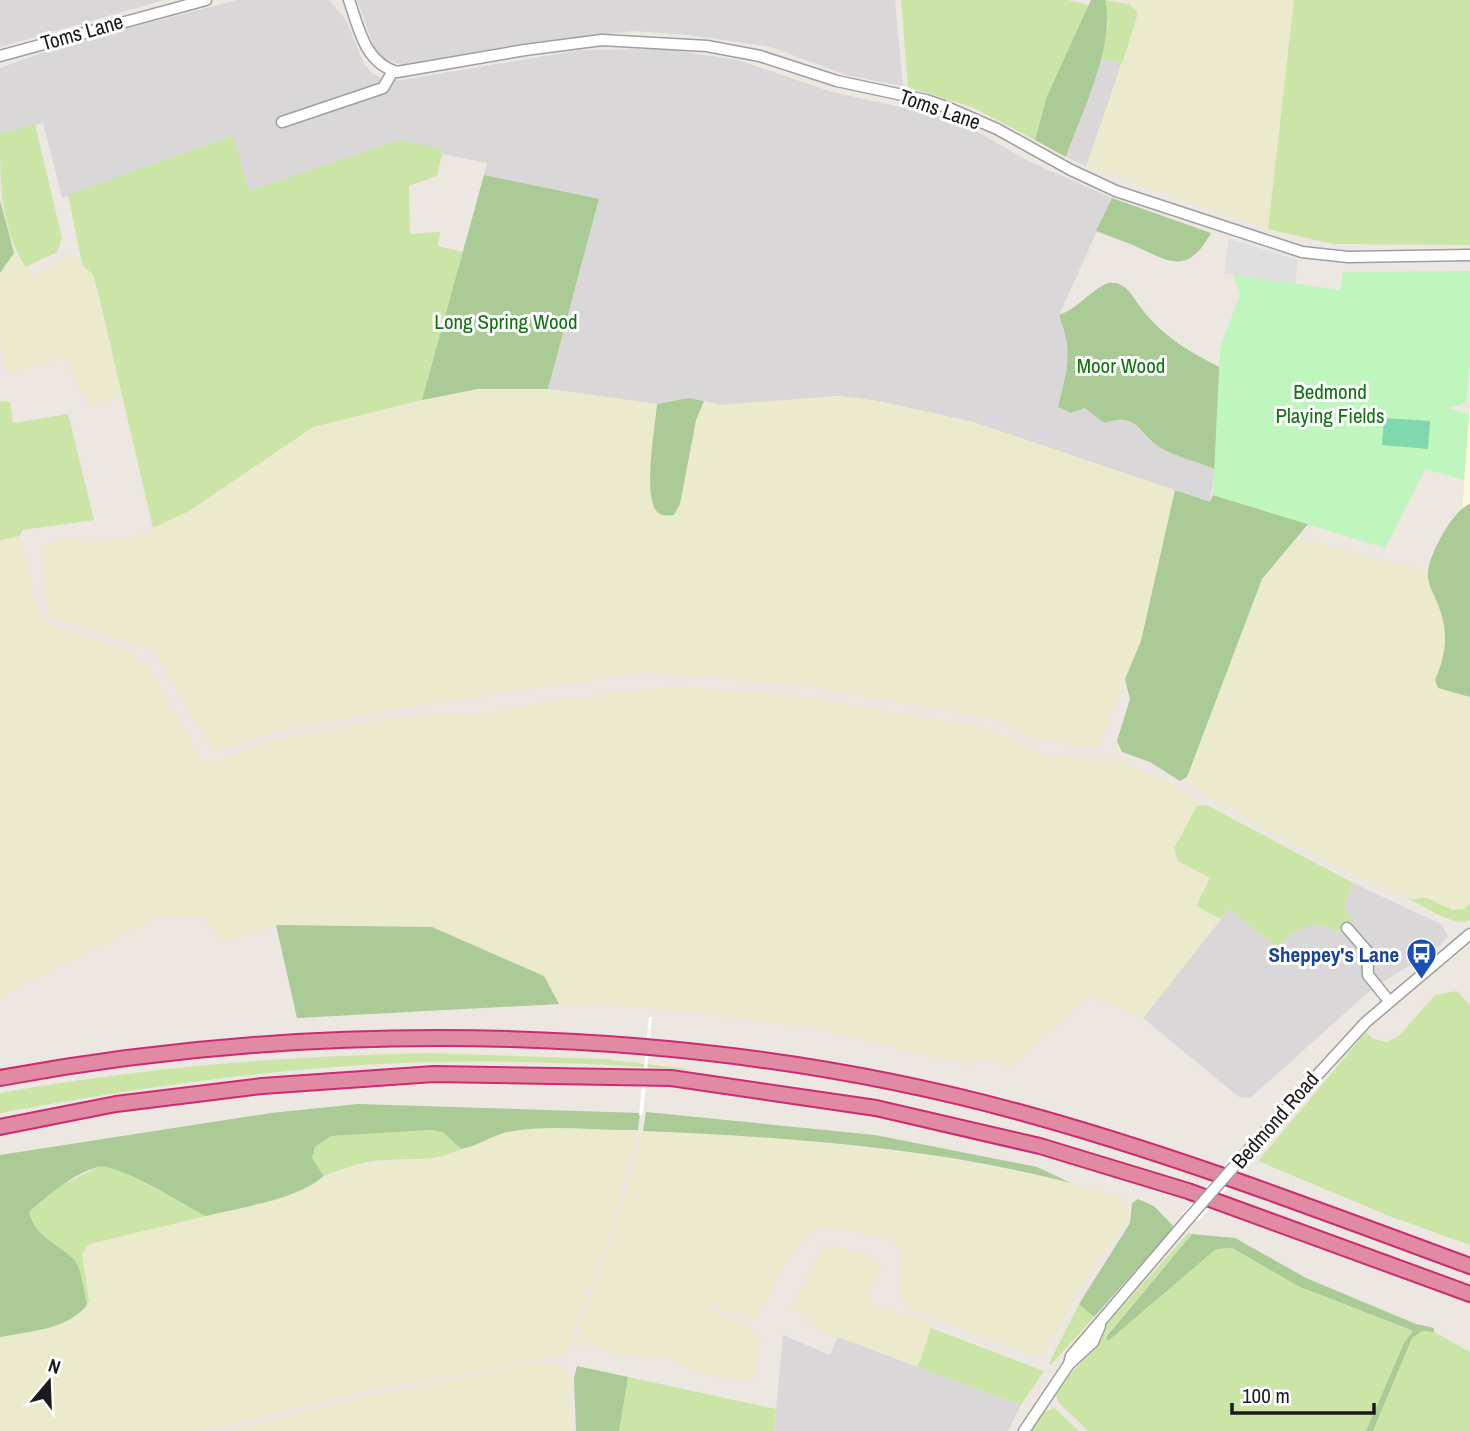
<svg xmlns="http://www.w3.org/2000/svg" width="1470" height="1431" viewBox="0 0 1470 1431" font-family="'Archivo Narrow',sans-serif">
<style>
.residential{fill:#d9d7d8}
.education{fill:#fdfad8}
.farmland{fill:#ebeacc}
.grass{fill:#cbe5a7}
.forest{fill:#aaca96}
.park{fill:#bef6bd}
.pitch{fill:#80d9ae}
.parking{fill:#dfdfdf}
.pier{fill:#fff}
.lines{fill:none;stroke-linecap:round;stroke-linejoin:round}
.minor-casing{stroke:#9f9f9f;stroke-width:13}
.highway-casing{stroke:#cc2b72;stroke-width:18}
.minor{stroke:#fff;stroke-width:10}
.highway{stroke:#e18aa3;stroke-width:14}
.minor-bridge-casing{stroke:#9f9f9f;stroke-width:13;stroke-linecap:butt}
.minor-bridge{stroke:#fff;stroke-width:10}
.labels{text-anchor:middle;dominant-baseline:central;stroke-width:6;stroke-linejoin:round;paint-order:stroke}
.street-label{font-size:21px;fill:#1b1b1b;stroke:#fff}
.park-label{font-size:21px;fill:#117210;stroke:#fff}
.transit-label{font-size:21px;font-weight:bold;fill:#164399;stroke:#fff;text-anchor:end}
</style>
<rect width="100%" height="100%" fill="#ece7e0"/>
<g class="residential">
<polygon points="0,0 164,0 0,47"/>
<polygon points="238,0 329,0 346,20 364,64 373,74 386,80 402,80 580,50 665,49 738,60 832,92 936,115 978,132 1026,160 1112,198 1059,315 1069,340 1069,357 1058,407 1071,413 1085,408 1104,423 1121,418 1130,420 1161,448 1215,469 1210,502 973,422 878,401 839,396 723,405 689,398 657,404 548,389 599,200 484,175 487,163 442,154 443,149 298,176 249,191 232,135 62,198 43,123 0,134 0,68 70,43"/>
<polygon points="357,0 895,0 903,86 846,75 771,47 689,35 633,31 522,44 401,65 384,58 375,49"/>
<polygon points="1101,58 1122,64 1086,166 1066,157"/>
<polygon points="1353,883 1441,924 1448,936 1440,946 1372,989 1250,1098 1239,1097 1143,1018 1229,909 1277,947 1302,925 1316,924 1342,932 1344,908"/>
<polygon points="783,1335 830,1355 838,1337 1021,1405 1008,1431 774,1431"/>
</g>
<polygon class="education" points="1470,402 1470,573 1458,571"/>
<g class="farmland">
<polygon points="1127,0 1294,0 1268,229 1087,166 1138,13"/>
<polygon points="14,253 35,277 68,255 72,255 93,275 122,396 89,405 84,389 79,391 68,357 6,373 0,340 0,273"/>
<polygon points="478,389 548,389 657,404 651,490 674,515 680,504 696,420 704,401 723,405 839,396 878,401 973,422 1175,490 1141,641 1097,748 1035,740 995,719 814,687 646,672 401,708 277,731 214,751 154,651 48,615 40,547 65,537 91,543 133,538 189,511 313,426"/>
<polygon points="20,536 38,612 47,623 133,652 149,667 201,760 222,760 270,741 390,718 494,712 555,701 675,687 798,696 986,729 1050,757 1117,760 1170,784 1201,804 1197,806 1174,848 1175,858 1210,878 1196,906 1221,919 1143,1018 1089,995 1011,1067 987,1059 968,1065 812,1027 654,1008 559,1004 544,976 276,925 224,942 203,916 158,916 0,996 0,540"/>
<polygon points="1298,539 1428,572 1446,631 1447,651 1435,681 1438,688 1470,697 1470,903 1464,910 1452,910 1427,898 1409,899 1366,881 1200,794 1184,780 1262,579"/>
<polygon points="545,1128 638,1130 614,1219 568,1350 563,1355 377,1389 198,1431 0,1431 0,1337 51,1327 89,1301 82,1254 89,1244 288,1195 352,1165 446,1156 504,1133"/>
<polygon points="643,1131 756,1135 949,1158 1071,1183 1121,1198 1131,1210 1128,1219 1078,1291 1047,1349 1042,1354 1032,1355 913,1310 902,1301 899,1291 902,1255 899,1244 861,1232 814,1227 784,1263 764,1305 753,1319 710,1306 714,1313 750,1326 761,1340 753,1378 739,1381 696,1371 666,1357 621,1356 591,1344 573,1346 617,1221"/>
<polygon points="831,1245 875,1258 881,1265 869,1296 870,1305 933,1322 918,1367 819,1330 815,1325 803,1321 805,1314 790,1309 822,1248"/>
<polygon points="537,1363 562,1366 569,1377 569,1431 227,1431 380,1394"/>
</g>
<g class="grass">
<polygon points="901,0 1068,0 1089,5 1047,96 1035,140 972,107 908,87"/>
<polygon points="1105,0 1129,4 1138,13 1122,64 1101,58 1108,25"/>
<polygon points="1294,0 1470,0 1470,245 1333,244 1268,229"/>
<path d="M35 124 62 238 57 252 26 267C0 231 0 179 0 134Z"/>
<polygon points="233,135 249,191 399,140 443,149 437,176 409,186 410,234 440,232 438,246 463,252 422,400 313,427 189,511 153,528 98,292 93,275 82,264 68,195"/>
<polygon points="0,401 10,402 13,423 68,414 94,520 22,530 20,536 0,540"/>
<path d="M1207 805 1353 883 1344 908 1353 921 1342 932C1309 920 1302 923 1277 947L1229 909 1221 919 1196 906 1210 878 1178 861 1174 848 1197 806Z"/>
<path d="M1427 898 1452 910 1464 909 1470 903V920C1454 928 1424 906 1409 899Z"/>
<polygon points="1457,991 1470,1005 1470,1245 1389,1216 1258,1161 1366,1032 1373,1039 1387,1042 1399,1036 1435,995"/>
<path d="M426 1053 604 1059 704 1071C611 1064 520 1060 427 1062 284 1066 141 1087 0 1113V1093C142 1068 283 1056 426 1053Z"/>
<path d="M430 1130 443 1132 461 1149C436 1162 412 1158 384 1160 363 1161 344 1168 324 1176L312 1158 315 1147 331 1136Z"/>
<path d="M100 1166 118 1169 206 1216 89 1244 82 1254 89 1301 87 1305C84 1293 82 1270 74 1261 59 1243 35 1238 29 1212L62 1185Z"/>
<polygon points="1188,1233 1192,1234 1106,1336 1108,1340 1216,1249 1231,1248 1298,1286 1414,1332 1404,1343 1366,1431 1088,1431 1059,1403 1055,1392 1094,1347 1107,1324"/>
<polygon points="1079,1304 1094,1317 1051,1365 1049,1363"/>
<polygon points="931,1328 1031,1366 1044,1371 1021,1405 918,1367"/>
<polygon points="1422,1331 1434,1332 1470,1352 1470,1431 1373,1431 1412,1338"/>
<polygon points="628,1377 776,1409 774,1431 619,1431"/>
<polygon points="1054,1408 1079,1431 1030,1431 1041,1413"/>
</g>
<g class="forest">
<path d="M1091 0H1105C1116 44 1081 114 1066 157L1035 140 1047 96Z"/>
<polygon points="484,175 599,199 548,389 478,389 422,400"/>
<path d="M1112 198 1211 233C1187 276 1170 262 1133 245 1121 240 1108 236 1096 231Z"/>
<polygon points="0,200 14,253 0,273"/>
<path d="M1108 283C1126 281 1131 295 1141 308 1162 335 1188 352 1220 367L1215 469C1198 462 1177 457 1161 448 1136 432 1139 412 1104 423L1085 408 1071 413 1058 407C1067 368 1074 354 1059 315 1079 308 1089 291 1108 283Z"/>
<path d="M689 398 704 401 696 420 680 504 674 515C667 516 659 516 655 509 644 489 655 428 657 404Z"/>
<polygon points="1175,490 1210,502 1213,495 1308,524 1262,579 1187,777 1180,781 1150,762 1122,752 1117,741 1130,699 1125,679 1141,641"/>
<path d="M1470 504V697L1438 688 1435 680C1447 652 1449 631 1437 602 1434 594 1428 585 1428 576 1426 559 1453 509 1470 504Z"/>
<polygon points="276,925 432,927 544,976 559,1004 297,1018"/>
<path d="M358 1104 640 1113 638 1130C595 1131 550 1124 507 1132 491 1136 478 1146 461 1149L443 1132 430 1130 331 1136 315 1147 312 1158 324 1176C294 1201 244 1206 206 1216 185 1206 116 1161 97 1167 71 1175 49 1195 29 1212 35 1238 59 1243 75 1261 82 1270 84 1293 87 1305 67 1330 30 1331 0 1337V1155L271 1113Z"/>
<path d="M646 1112 875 1135 1037 1167 1071 1183C932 1147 786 1137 643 1131Z"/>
<polygon points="1138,1199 1154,1206 1174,1227 1094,1317 1079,1304 1130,1223 1132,1203"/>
<polygon points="1192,1234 1235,1238 1306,1278 1416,1324 1434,1328 1434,1332 1422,1331 1412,1338 1373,1431 1366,1431 1404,1343 1413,1331 1298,1286 1232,1248 1216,1249 1108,1341 1106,1337"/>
<polygon points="577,1366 628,1377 619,1431 576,1431 574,1378"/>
</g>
<polygon class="park" points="1470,271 1470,358 1466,403 1448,408 1469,414 1464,480 1425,469 1385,548 1213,495 1220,349 1240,294 1233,275 1340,290 1343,272"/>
<polygon class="pitch" points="1384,418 1430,421 1428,449 1382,445"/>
<polygon class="parking" points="1229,239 1298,260 1295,284 1224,273"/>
<g class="pier">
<polygon points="649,1017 652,1017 643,1115 639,1115"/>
<polygon points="1235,1153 1252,1160 1199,1221 1182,1214"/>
</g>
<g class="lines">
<defs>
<g id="minor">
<path d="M349 0C359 28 364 62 397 72L525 50 602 40 707 46 760 56 837 81 926 100 949 108 997 129 1071 170 1116 191 1302 252 1348 257 1470 255"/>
<polyline points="0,56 206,0"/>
<polyline points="282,122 383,88 393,71"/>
<polyline points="1347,928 1367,951 1368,975 1389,1001"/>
<polyline points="1244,1155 1366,1022 1470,934"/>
<polyline points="1069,1364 1093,1342 1100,1326"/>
<polyline points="1024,1431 1069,1364 1071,1356 1189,1218"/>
</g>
<g id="highway">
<path d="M0 1078C328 1017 696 1024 1019 1112 1173 1154 1321 1211 1470 1266"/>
<polyline points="0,1127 116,1104 262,1086 434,1074 671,1078 876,1108 1040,1146 1188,1191 1470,1294"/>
</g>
</defs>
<use href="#minor" class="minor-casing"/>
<use href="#highway" class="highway-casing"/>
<use href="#minor" class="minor"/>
<use href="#highway" class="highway"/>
<defs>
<polyline id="minor-bridge" points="1189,1218 1244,1155"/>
</defs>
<use href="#minor-bridge" class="minor-bridge-casing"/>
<use href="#minor-bridge" class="minor-bridge"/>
</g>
<defs>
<symbol id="bus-pin" viewBox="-11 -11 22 30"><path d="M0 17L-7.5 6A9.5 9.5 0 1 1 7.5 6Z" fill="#1a4fb4" stroke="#fff"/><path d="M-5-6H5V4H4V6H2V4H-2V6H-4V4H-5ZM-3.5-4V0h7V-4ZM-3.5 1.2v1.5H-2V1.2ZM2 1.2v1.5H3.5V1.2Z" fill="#fff"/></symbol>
</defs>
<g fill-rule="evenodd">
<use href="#bus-pin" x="1404" y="936" width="35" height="47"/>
</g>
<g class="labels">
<g class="street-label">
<text transform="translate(82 32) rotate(-16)">Toms Lane</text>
<text transform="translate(940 109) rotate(19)">Toms Lane</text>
<text transform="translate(1275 1120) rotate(-49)">Bedmond Road</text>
</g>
<g class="park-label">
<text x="506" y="321">Long Spring Wood</text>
<text x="1121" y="365">Moor Wood</text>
<text x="1330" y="391">Bedmond<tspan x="1330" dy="24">Playing Fields</tspan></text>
</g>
<g class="transit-label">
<text x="1399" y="954">Sheppey's Lane</text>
</g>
</g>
<g transform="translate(49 1382) rotate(19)" stroke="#ffffff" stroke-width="5" paint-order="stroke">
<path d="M0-5L12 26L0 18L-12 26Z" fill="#1b1b1b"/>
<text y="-10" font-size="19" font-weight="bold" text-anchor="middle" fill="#1b1b1b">N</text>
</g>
<path d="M1232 1403v10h142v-10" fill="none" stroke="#1b1b1b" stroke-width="3.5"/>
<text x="1242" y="1403" font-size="21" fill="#1b1b1b" stroke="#ffffff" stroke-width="5" paint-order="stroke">100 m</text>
</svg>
